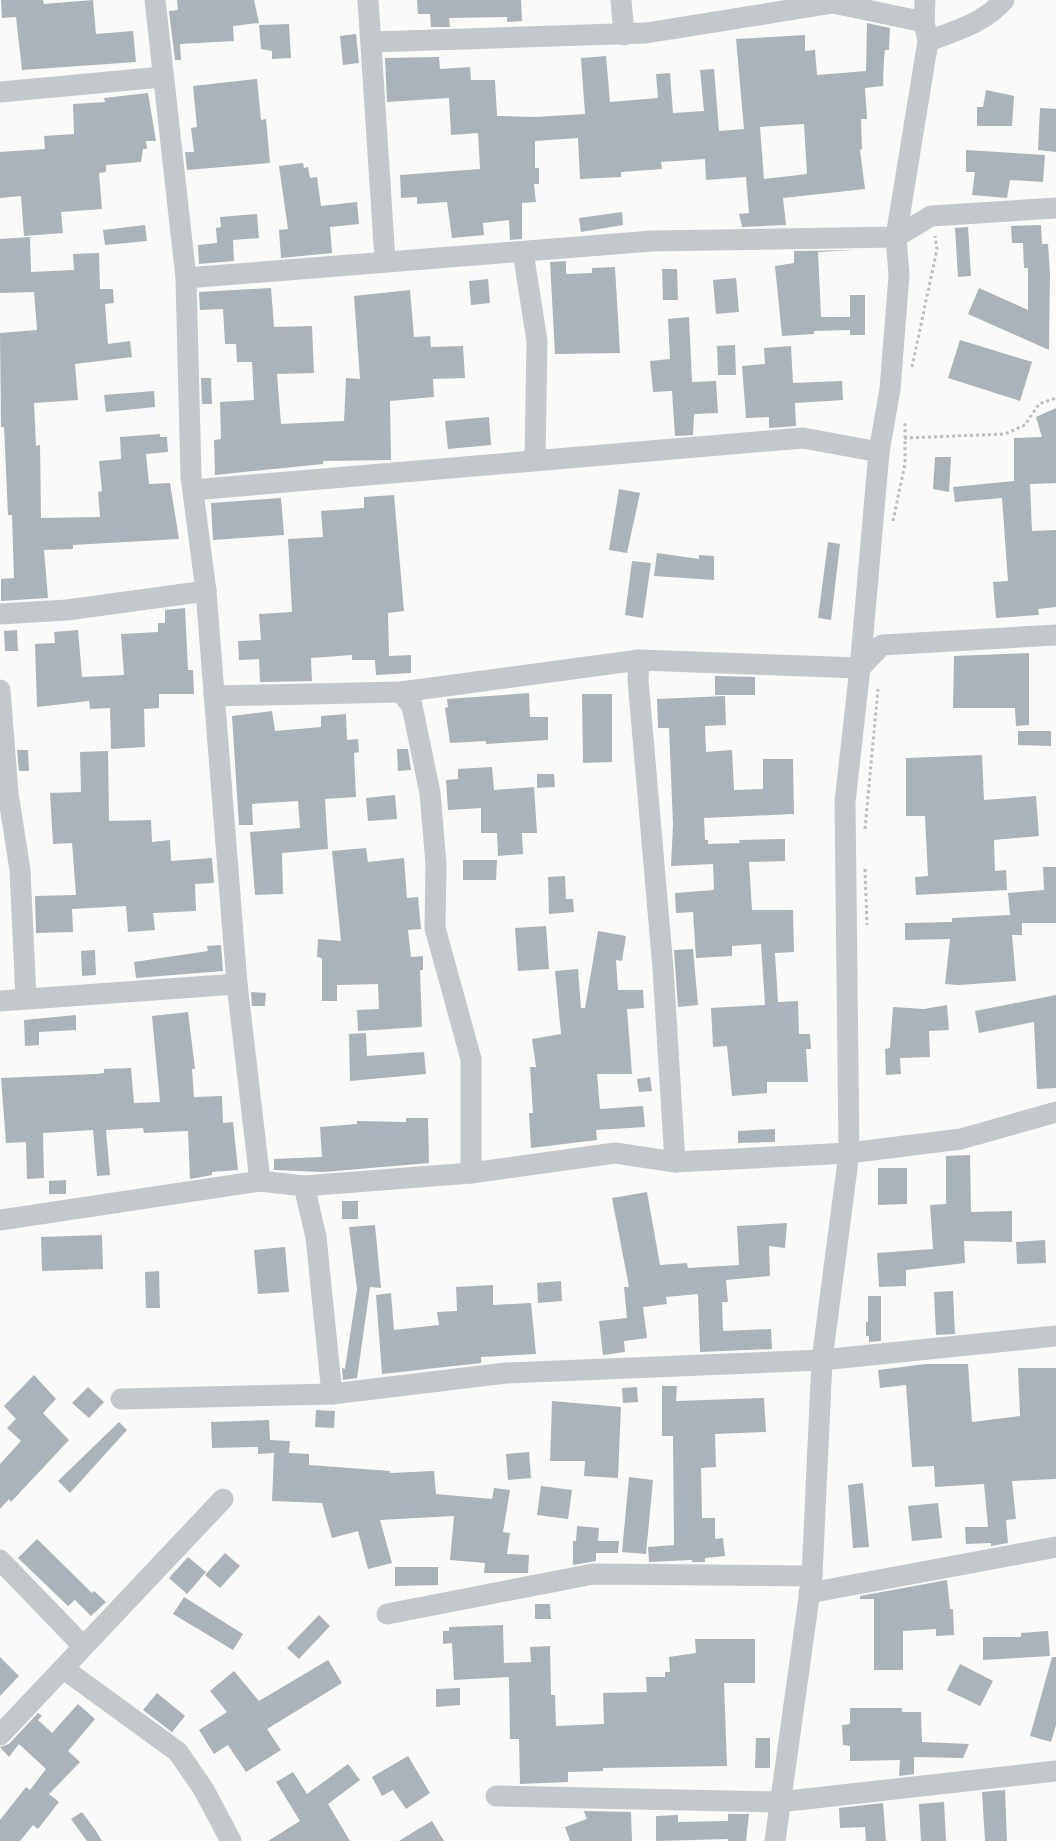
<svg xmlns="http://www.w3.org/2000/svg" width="1056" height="1841" viewBox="0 0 1056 1841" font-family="Karla,sans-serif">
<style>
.building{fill:#aab3b9;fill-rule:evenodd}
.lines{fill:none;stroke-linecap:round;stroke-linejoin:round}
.path{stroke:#bbbfc2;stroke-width:3;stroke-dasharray:3 3;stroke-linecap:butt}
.minor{stroke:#c3c8cc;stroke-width:21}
</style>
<rect width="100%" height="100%" fill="#fafaf8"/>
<g class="building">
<polygon points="1,0 43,0 44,4 93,0 96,34 133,31 136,62 22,70 16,17 2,18"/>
<polygon points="177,0 254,0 259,23 233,26 234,41 180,44 181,60 175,60 169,11 178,10"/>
<polygon points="417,0 521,0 522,21 507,22 507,17 449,18 450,27 431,27 430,14 418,14"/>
<path d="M867 23 890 28 889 50H885L884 58 883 86 865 88 867 119H861L862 149 860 150 865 189 783 198 786 225 742 227 739 214 749 213 746 177 706 180 705 159 661 162 662 169 621 172V177L580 179 578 138 535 141V168H539V184H534L536 202 522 203V239L510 240 509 220 483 223 484 235 452 238 447 202 417 204V197L401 198 400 175 480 169 478 133 451 135 449 98 387 102 385 58 439 57 440 69 470 67 471 80H495L497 116 535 117 585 114 581 58 606 56 610 102 658 98 656 74 670 73 673 113 704 111 700 70 714 69 719 131 744 129 736 39 805 35V51L815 50 817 75 866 71ZM804 124 807 174 764 179 760 127Z"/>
<polygon points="289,24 291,58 272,59 272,51 261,49 259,25"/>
<polygon points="356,34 359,63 343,65 340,36"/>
<polygon points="257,79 261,120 266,119 270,163 187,170 185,152 194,152 191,128 197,127 193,86"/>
<polygon points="986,90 1014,96 1012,126 977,126 977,107 983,107"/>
<polygon points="148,93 156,141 146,141 147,149 143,149 141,162 106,165 106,172 99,173 102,209 61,212 63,233 24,236 21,196 0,198 0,152 45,149 44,136 74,134 73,104 105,102 104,98"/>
<polygon points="1040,108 1056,109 1056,152 1038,150"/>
<polygon points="966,150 1045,155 1043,182 1010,180 1007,198 972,195 975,172 966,172"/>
<polygon points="303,163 304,168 308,167 310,178 317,177 321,206 357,202 359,224 330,227 332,253 281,258 279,230 288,229 279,166"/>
<polygon points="622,212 623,225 581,232 579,218"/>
<polygon points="257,214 259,238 233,240 234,261 199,264 198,245 217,243 216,228 221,227 220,217"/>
<polygon points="145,225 147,241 105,245 103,230"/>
<polygon points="1041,225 1042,244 1048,244 1050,273 1049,350 968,314 979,288 1028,310 1028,268 1024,268 1023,243 1012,243 1011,226"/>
<polygon points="968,227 971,276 958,277 955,228"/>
<polygon points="30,237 31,272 74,270 73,254 99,253 100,289 113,289 114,303 105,304 108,344 130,341 132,357 75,364 78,400 34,403 36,446 40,445 41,518 100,517 98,492 102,491 99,461 121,459 120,437 160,434 160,437 167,437 168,452 146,454 149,484 170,483 179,539 73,545 73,549 44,550 48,598 1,601 1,579 14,578 12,515 8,515 4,427 1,427 0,333 37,330 34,292 0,293 0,239"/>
<polygon points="856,250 818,252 821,317 850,317 850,295 865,295 865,335 850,335 850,330 814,331 814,334 782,336 775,266 794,263 794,251"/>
<polygon points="566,261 566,274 592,273 592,268 615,267 620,353 555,354 550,262"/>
<polygon points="662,269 677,269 678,300 663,300"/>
<polygon points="736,278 739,312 716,314 713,280"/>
<polygon points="488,279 490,303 471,305 469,281"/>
<polygon points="271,288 274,327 312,326 314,373 277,374 281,424 344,421 346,378 360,379 354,296 410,290 414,337 430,336 431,347 463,346 465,378 433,379 434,397 390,401 391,460 323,461 323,464 215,475 214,440 221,439 220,402 254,400 252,362 237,362 236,344 225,344 223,309 200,310 199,292"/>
<polygon points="689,317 692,382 716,381 718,413 694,414 693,435 675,436 672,391 653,392 650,361 670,359 668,319"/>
<polygon points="960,340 1032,362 1020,401 948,378"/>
<polygon points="735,345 736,375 718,375 717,346"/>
<polygon points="791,346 793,383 842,381 843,400 795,403 796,426 769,428 769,417 746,418 742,366 765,364 764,348"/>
<polygon points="201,378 211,378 212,404 202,404"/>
<polygon points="154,391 155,407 106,412 104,395"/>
<polygon points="1056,408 1056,483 1030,484 1032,531 1056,530 1056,607 1038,609 1039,615 996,618 993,582 1008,581 1002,498 955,502 953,487 1014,481 1014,438 1042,437 1036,417"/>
<polygon points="489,417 491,445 448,449 445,421"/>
<polygon points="935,457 951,457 949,492 933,489"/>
<polygon points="619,489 640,493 627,553 609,550"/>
<polygon points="394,495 404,611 388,613 389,656 411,655 411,673 376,675 375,660 352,660 352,655 311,658 312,681 260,682 259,659 239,660 238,641 261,640 259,614 292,612 288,539 323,537 321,511 364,508 364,497"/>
<polygon points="281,498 284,535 213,540 211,503"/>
<polygon points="828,542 840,544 831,620 818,618"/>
<polygon points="657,553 699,559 699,555 714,556 714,580 654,576"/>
<polygon points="632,561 651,563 643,618 625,615"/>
<polygon points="185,608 188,670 193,670 194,694 159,694 159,708 144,709 145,747 111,749 110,708 90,709 89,701 37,707 35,644 55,643 54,632 78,630 82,677 124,675 121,634 158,632 158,623 165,623 165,610"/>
<polygon points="17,630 18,651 5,651 4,631"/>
<polygon points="1029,653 1029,725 1016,726 1015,708 953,708 954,656"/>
<polygon points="715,676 755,677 755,695 715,695"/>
<polygon points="529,693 530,717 548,717 548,740 486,744 486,741 450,743 445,708 448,707 447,699"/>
<polygon points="582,694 612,694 612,762 583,763"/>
<polygon points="725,696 726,725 705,726 706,752 732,750 734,790 763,789 763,759 793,759 794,814 704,818 705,840 708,840 708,844 740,843 739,840 785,839 785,861 749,862 752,910 793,910 794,952 775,953 778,1002 798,1001 799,1034 810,1034 811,1049 806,1049 808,1082 767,1082 767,1093 732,1096 727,1046 713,1047 711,1008 765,1005 761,944 732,946 732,956 696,958 693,912 676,913 675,893 714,890 713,864 671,866 673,824 669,728 658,728 657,699"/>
<polygon points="272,711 275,731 321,727 321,716 346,714 347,740 358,739 359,752 354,753 356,797 325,799 328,849 282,853 283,894 255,895 250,832 300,828 298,801 252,804 253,825 239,825 232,716"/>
<polygon points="1018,731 1051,731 1051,746 1018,745"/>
<polygon points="397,749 408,749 411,770 398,771"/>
<polygon points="17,750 28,750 29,771 19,771"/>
<polygon points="108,751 109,821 151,820 152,842 170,840 171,861 212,858 214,883 195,884 196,911 153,913 155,930 128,932 126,906 72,909 73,932 36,933 35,896 76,895 72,843 53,844 50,793 81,792 80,752"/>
<polygon points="982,755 984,800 1036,796 1039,836 994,840 995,871 1006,870 1007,890 916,895 915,877 928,876 925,816 906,816 906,758"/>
<polygon points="492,767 494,790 534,787 537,833 522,833 523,854 498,856 497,833 481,833 481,808 448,810 446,780 458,779 458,769"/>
<polygon points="537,774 554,774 555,787 537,788"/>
<polygon points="395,795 397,819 368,821 366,798"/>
<polygon points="366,848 368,862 404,858 407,898 418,897 421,929 408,930 411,957 423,956 423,970 420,970 422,1027 358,1031 357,1010 379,1009 378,984 337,985 337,1001 322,1001 322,958 317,957 318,939 341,941 332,851"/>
<polygon points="463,860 497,860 496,880 463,880"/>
<polygon points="1043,867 1056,867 1056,923 1022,923 1022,935 1012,935 1016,981 959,985 945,984 950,939 905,940 905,923 952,922 952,918 1010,915 1008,893 1044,890"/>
<polygon points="565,876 566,899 573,899 574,912 549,914 548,877"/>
<polygon points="546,926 549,969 518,971 515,928"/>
<polygon points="598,931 626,936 622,961 616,960 618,990 643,990 644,1008 627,1009 632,1074 597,1074 600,1109 643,1106 645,1127 596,1130 597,1140 531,1148 529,1113 533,1113 530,1067 536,1067 532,1039 561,1034 555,971 578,969 581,1008 585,1008"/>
<polygon points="221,945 223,971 136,978 134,962 208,951 207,946"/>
<polygon points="693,949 698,1005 678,1007 674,950"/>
<polygon points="95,950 96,975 82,976 81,951"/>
<polygon points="251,992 266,993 265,1006 252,1006"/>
<polygon points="1056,995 1056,1088 1037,1089 1034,1022 979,1033 975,1011"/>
<polygon points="947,1005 949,1030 929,1031 930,1057 900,1058 901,1074 886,1075 885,1049 890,1048 893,1007 924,1009"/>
<polygon points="188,1012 195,1069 192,1069 194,1097 222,1096 223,1123 233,1122 238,1170 212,1172 212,1175 190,1179 188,1131 144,1133 143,1128 106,1130 110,1175 97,1176 93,1130 43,1133 44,1178 27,1179 26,1142 6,1143 1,1078 95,1074 104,1073 104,1069 131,1068 134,1103 160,1102 152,1016"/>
<polygon points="76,1015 76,1030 39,1032 39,1045 25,1046 24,1020"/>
<polygon points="366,1033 367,1056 424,1052 426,1074 350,1081 349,1034"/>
<polygon points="650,1077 652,1091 639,1092 637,1079"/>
<polygon points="406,1118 428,1118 429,1163 323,1172 274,1170 274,1159 322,1157 320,1127 357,1124 357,1121 406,1122"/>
<polygon points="775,1129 775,1142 738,1143 738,1131"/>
<polygon points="970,1155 971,1212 1012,1211 1012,1242 964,1241 965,1263 906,1270 906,1286 879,1287 877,1253 933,1249 930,1205 946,1204 946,1156"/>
<polygon points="878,1168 907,1168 907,1204 878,1205"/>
<polygon points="66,1180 66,1194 49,1194 49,1181"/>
<polygon points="647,1192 660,1265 687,1263 688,1268 739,1265 737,1226 787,1223 785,1248 769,1246 770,1276 726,1280 728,1302 722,1302 723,1331 771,1329 772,1349 700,1352 698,1294 666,1297 667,1304 643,1307 647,1338 624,1341 625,1352 603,1355 599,1321 627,1318 624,1287 629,1287 612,1198"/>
<rect x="342" y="1201" width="16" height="18"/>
<polygon points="375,1225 381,1288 370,1287 357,1378 343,1380 342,1368 345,1369 357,1289 349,1227"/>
<polygon points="102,1235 103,1269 42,1271 41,1237"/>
<polygon points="1045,1240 1046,1263 1017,1264 1016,1242"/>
<polygon points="285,1247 289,1292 258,1294 254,1250"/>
<polygon points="159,1271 160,1308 146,1308 145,1272"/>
<polygon points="561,1281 562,1301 538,1303 537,1283"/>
<polygon points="493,1285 493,1305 531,1303 536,1354 481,1357 481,1363 382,1374 376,1295 391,1293 394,1330 439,1325 437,1312 457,1311 456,1287"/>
<polygon points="953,1291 955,1334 936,1335 934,1292"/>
<polygon points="868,1296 881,1296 881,1341 869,1342 869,1336 866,1336 866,1322 868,1322"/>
<polygon points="926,1364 968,1364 972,1422 1020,1416 1018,1368 1056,1368 1056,1479 1012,1481 1016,1519 1006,1520 1008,1543 991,1546 991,1543 966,1544 965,1527 988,1527 984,1484 935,1487 934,1466 912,1467 906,1385 880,1388 878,1370"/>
<polygon points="34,1375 56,1399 43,1413 69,1440 11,1502 9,1499 0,1509 0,1464 21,1441 7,1428 16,1419 4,1406"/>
<polygon points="662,1386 677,1386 676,1401 764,1398 766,1432 715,1434 716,1467 701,1468 702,1518 715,1518 715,1539 723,1538 725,1556 705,1558 705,1562 692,1562 692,1560 649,1562 648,1547 674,1545 673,1436 662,1436"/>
<polygon points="88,1387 104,1402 89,1418 72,1403"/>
<polygon points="637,1387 638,1402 623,1403 622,1388"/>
<polygon points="552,1401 621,1407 618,1478 584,1476 585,1461 550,1461"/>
<polygon points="316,1410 335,1411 334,1428 315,1427"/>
<polygon points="269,1420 270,1440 290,1441 289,1453 309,1454 309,1465 390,1471 390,1473 434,1471 436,1494 492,1499 494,1488 510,1490 503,1532 510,1533 507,1554 529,1555 528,1573 484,1573 485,1563 450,1560 454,1516 380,1520 392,1563 368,1569 358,1531 332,1538 322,1503 272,1501 274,1453 258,1454 258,1447 212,1448 211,1422"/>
<polygon points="119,1422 127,1430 70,1493 58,1481"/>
<polygon points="529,1452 531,1478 508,1480 506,1454"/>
<polygon points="629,1477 653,1480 646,1554 622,1552"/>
<polygon points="863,1483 869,1547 853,1548 848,1485"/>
<polygon points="541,1486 572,1490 568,1519 537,1515"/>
<polygon points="938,1503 942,1538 912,1541 908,1506"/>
<polygon points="577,1526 599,1528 598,1541 619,1541 618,1553 596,1553 596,1561 573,1565 573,1541 576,1541"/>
<polygon points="37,1539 92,1593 94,1591 106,1602 91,1616 75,1600 68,1606 18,1558"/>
<polygon points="225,1553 240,1566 220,1588 205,1575"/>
<polygon points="188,1557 206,1572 187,1594 169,1578"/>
<polygon points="395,1567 438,1567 438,1585 395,1586"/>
<polygon points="947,1580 950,1609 953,1609 954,1635 936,1636 936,1629 903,1631 903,1670 874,1670 874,1599 860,1599 860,1596"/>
<polygon points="184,1597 243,1634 233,1650 173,1614"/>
<polygon points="535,1604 550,1604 551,1619 535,1619"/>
<polygon points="319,1615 330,1626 299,1659 287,1648"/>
<polygon points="503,1625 504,1663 531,1662 530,1647 550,1646 551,1695 555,1695 556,1726 604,1724 603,1693 647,1692 646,1677 665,1677 665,1672 670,1672 669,1657 696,1653 695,1639 755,1639 755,1683 724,1683 727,1766 603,1768 603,1771 568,1772 568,1782 520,1784 519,1739 510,1739 509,1677 454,1680 452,1643 443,1644 443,1631 449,1631 449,1627"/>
<polygon points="1048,1631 1050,1656 983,1660 983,1637 1021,1637 1021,1633"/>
<polygon points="0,1657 19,1676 0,1696"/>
<polygon points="1052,1657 1056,1657 1056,1725 1051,1742 1030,1736"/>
<polygon points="328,1660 342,1683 267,1729 281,1750 246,1772 228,1745 214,1754 199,1730 227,1712 210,1691 234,1671 259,1701"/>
<polygon points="960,1664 993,1681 980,1706 947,1690"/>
<polygon points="460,1688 460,1705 436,1707 436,1689"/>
<polygon points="157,1693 185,1716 172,1732 143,1710"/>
<polygon points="78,1704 95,1719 68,1751 80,1762 49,1794 59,1802 38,1829 33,1825 20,1841 0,1841 0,1820 26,1787 30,1790 46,1769 19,1744 9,1757 0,1747 9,1744 38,1713 42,1716 38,1720 52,1733"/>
<polygon points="850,1708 902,1708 902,1712 921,1712 922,1742 969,1744 963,1758 914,1757 914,1774 899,1776 900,1760 850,1761 850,1746 843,1745 842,1725 850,1724"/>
<polygon points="756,1738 770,1738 770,1768 755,1768"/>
<polygon points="408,1756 430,1793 406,1809 393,1790 382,1796 372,1777"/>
<polygon points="348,1764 360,1780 328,1804 350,1841 268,1841 300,1821 276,1782 293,1772 307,1794"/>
<polygon points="1005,1790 1007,1841 985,1841 982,1792"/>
<polygon points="944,1802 946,1841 921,1841 919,1804"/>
<polygon points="883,1803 886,1841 866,1841 865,1827 840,1828 839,1808"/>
<polygon points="584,1811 631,1812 632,1841 570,1841 565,1827 587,1819"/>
<polygon points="82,1812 96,1831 102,1841 87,1841 71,1819"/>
<polygon points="728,1814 749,1814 746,1841 728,1841 728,1839 656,1841 656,1816 678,1815 678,1822 728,1821"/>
<polygon points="432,1821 444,1841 399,1841 420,1828"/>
</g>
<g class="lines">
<g class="path">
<polyline points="912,367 937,249 935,236"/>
<polyline points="904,438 1005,434 1025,425 1039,404 1056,398"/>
<polyline points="893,521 905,464 905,421"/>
<polyline points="865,829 878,689"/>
<polyline points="865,869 867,925"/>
</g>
<g class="minor">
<polyline points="155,0 186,278 652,241 896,237 931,216 1056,208"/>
<polyline points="368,0 385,260"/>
<polyline points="621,0 624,35"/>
<path d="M928 41C956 31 984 23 1004 0"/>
<polyline points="372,42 646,33 833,3 924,22"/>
<polyline points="0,92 162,77"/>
<polyline points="523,252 537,341 535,459"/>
<polyline points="186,278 191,477 206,591 237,984 260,1181"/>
<polyline points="193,490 803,438 879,452"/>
<polyline points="0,614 67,610 206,591"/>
<polyline points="639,660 638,680 663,968 675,1162"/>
<polyline points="0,690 8,793 20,870 26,998"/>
<polyline points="401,692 412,706 430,793 436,864 435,928 471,1059 471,1173"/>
<polyline points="214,696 401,692 639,660 860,668 882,645 1056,635"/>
<polyline points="0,1001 237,984"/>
<polyline points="304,1186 316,1237 332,1394"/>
<polyline points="0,1220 260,1181 304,1186 471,1173 615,1153 675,1162 849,1153 961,1139 1056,1112"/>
<polyline points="121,1399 332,1394 506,1373 822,1360 1056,1336"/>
<polyline points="0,1560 83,1646"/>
<polyline points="809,1593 1056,1547"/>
<polyline points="387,1614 593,1574 812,1576"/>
<polyline points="64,1669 178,1752 204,1790 231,1841"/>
<polyline points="0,1735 223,1499"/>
<polyline points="496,1796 779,1802 1056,1771"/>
<polyline points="775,1841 812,1576 822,1360 849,1153 845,802 860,668 879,452 890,389 899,275 896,237 928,41 924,22 925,0"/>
</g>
</g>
</svg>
